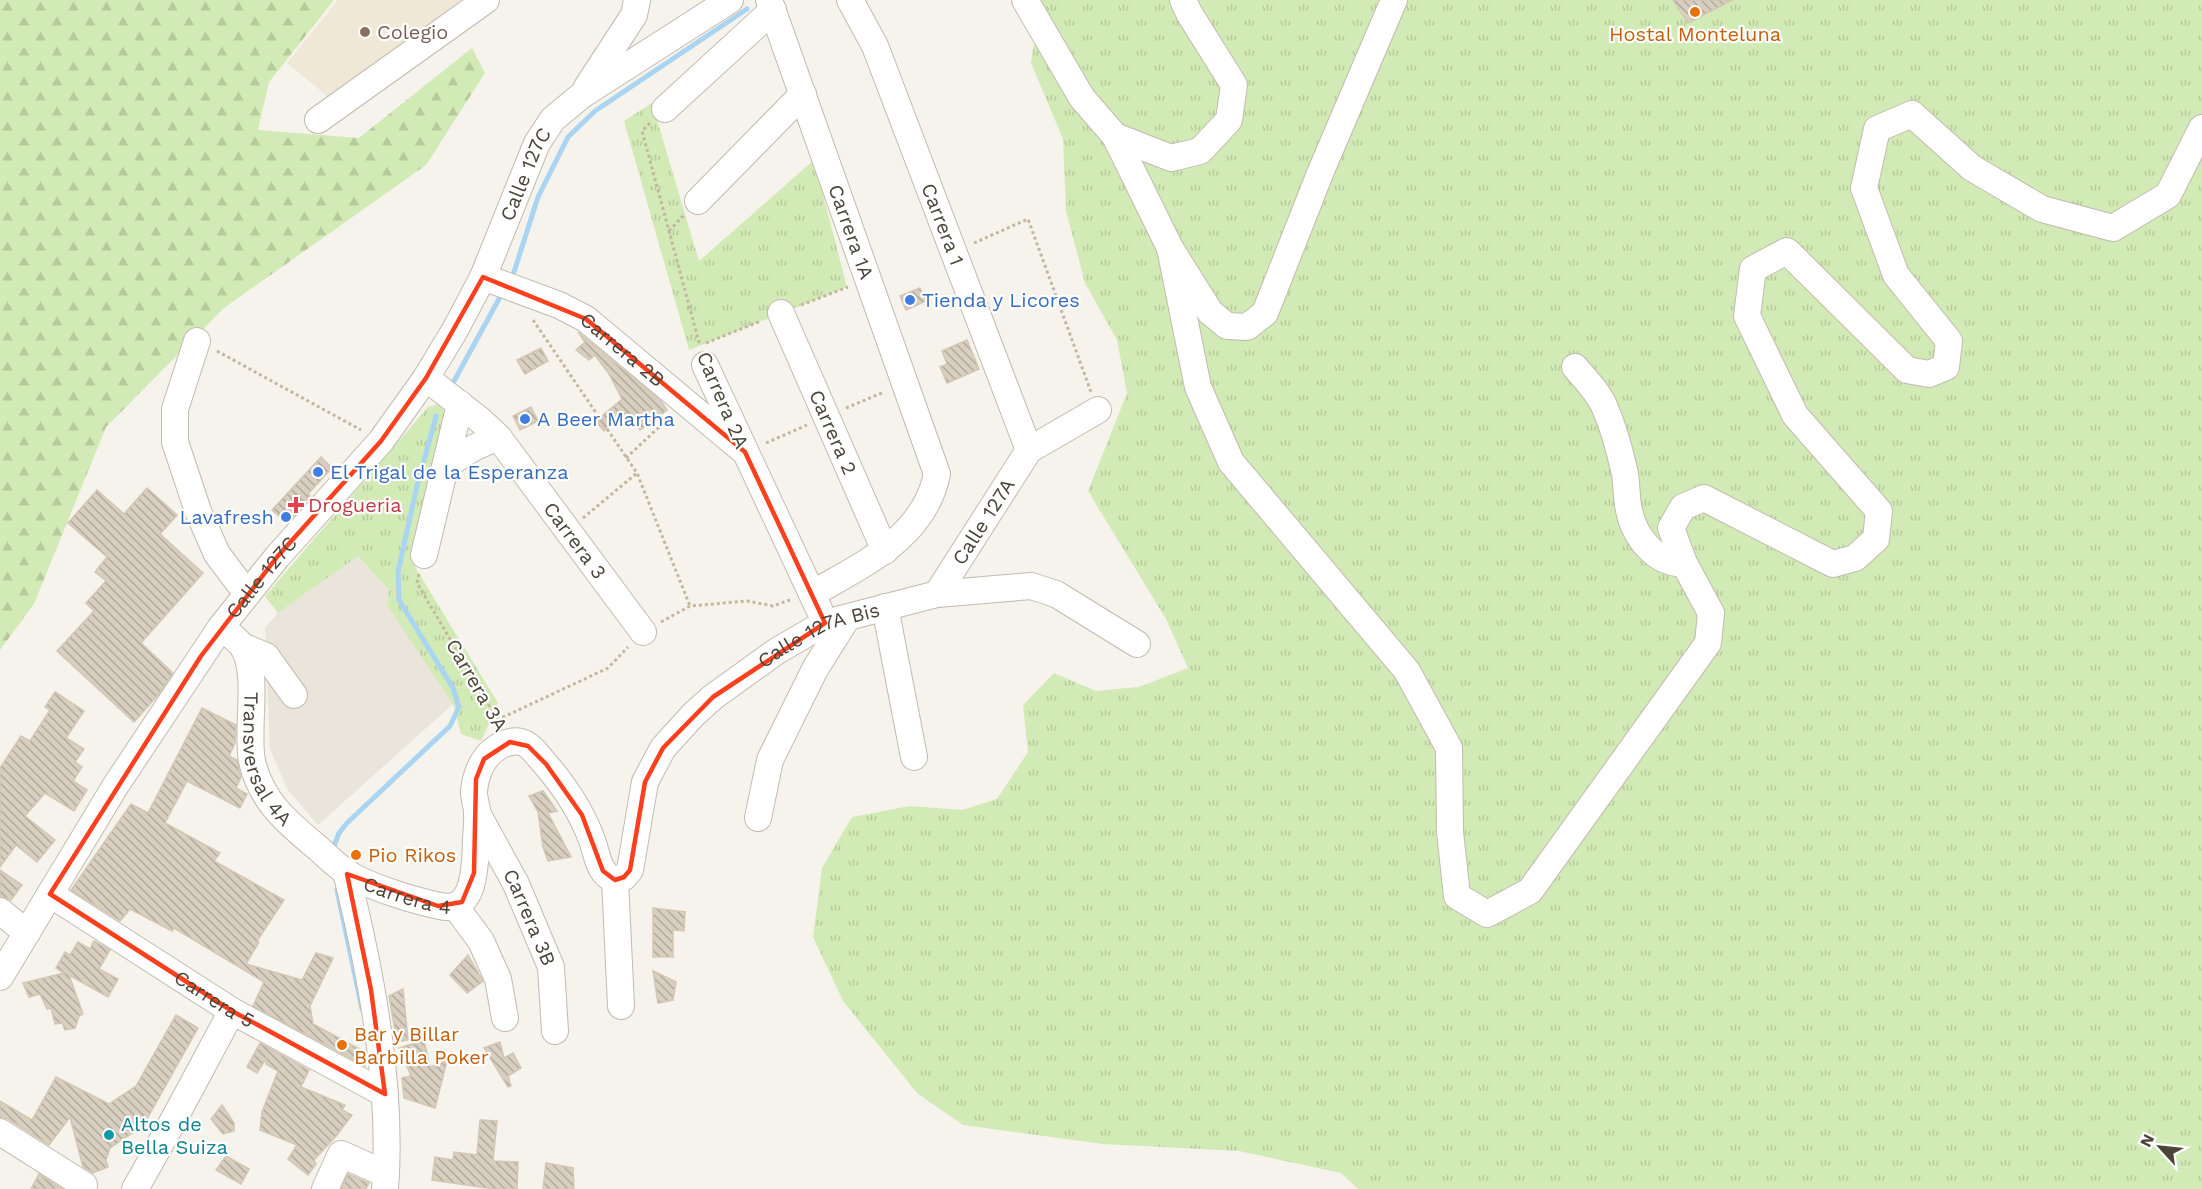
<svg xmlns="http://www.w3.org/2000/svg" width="2202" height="1189" viewBox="0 0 2202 1189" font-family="'Work Sans',sans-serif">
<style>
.residential{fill:#eae5da}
.education{fill:#efe8d6}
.forest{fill:url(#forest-firs)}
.park{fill:url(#park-tufts)}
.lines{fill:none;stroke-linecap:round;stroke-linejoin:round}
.stream{stroke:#a9d4f2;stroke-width:5}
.building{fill:url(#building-back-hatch);stroke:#d3c7b4;stroke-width:1.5}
.minor-casing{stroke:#c2bbae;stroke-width:28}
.path{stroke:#c4b79f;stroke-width:3;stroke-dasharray:3 3;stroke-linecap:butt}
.minor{stroke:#fff;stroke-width:26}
.marked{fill:none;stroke:#fc3f1d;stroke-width:4.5;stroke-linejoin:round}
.food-dot{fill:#e8710a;stroke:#fff;stroke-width:2}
.education-dot{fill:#8d6e63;stroke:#fff;stroke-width:2}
.shop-dot{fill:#3f7fe0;stroke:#fff;stroke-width:2}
.health-dot{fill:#e0444e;stroke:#fff;stroke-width:2}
.culture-dot{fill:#0f9aa8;stroke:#fff;stroke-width:2}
.labels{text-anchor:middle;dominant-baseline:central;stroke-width:4.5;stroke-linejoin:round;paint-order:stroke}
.education-label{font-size:20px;fill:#785e54;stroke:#fff;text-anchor:start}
.food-label{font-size:20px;fill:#c56008;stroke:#fff;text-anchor:start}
.street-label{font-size:20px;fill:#4b4439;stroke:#fff}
.shop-label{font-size:20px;fill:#366cbe;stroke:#fff;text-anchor:start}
.health-label{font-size:20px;fill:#be3a42;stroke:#fff;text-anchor:start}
.culture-label{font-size:20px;fill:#0d838f;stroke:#fff;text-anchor:start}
</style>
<defs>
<pattern id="forest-firs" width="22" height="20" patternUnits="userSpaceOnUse" patternTransform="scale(1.5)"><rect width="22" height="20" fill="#d2eab5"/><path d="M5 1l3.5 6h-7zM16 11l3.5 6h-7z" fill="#b6ca9c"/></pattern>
<pattern id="park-tufts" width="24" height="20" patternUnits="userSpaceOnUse" patternTransform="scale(1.5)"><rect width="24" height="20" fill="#d2eab5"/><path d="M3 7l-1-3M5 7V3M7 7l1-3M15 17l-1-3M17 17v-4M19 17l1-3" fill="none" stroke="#b6ca9c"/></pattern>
<pattern id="building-back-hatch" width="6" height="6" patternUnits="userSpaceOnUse" patternTransform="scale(1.5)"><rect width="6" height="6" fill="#d8cfc1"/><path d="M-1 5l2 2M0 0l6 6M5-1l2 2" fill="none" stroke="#b1aa9e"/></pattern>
</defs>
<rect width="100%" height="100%" fill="#f6f3ec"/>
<polygon class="residential" points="358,556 389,590 387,605 453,704 318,825 288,790 270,749 265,628 278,613"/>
<polygon class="education" points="338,0 461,0 333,101 287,63"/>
<polygon class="forest" points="0,0 334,0 269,82 258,130 359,138 472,48 485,73 426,165 224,308 106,427 34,604 0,650"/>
<g class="park">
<polygon points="1040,0 2202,0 2202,1189 1358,1189 1341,1173 1239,1151 1103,1144 963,1125 917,1093 843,1001 813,937 822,868 852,817 910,806 962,810 997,799 1028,752 1023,705 1054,673 1096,691 1139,687 1188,668 1166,619 1088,491 1127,393 1117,340 1085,283 1066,211 1063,139 1031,63"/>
<polygon points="652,103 699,261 814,160 847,287 689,350 624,121"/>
<path d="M439 404C448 414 445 426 444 439L415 567 498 703 481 741 461 734 453 704 387 605 389 590 358 556 278 613 265 596 428 407Z"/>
</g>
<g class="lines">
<g class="stream">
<polyline points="514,272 538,197 568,137 595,111 747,9"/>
<polyline points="453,383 500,297"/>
<polyline points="334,846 339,833 347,823 450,726 459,707 453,688 399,600 398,572 416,490 436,416"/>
<polyline points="337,890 362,1009"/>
</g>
</g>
<g class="building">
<polygon points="1673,0 1732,0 1688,23"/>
<polygon points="920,288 926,301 906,310 900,296"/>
<polygon points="578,332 661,401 667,410 640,430 626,413 604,431 596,421 622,399 609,374 595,355 589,360 576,350 585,342"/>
<polygon points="967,340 979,369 947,383 940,367 947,364 942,351"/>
<polygon points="541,348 548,361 525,374 517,360"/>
<polygon points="531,407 538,421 520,430 513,416"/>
<polygon points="321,457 332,468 308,494 310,496 287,523 272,510"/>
<polygon points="147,488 177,515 160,534 203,573 141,643 173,673 158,695 134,722 57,651 94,611 86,603 106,581 95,572 107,557 68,523 97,490 124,514"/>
<polygon points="55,692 84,711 66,738 84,749 75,762 82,767 73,781 87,790 74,811 45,793 25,816 55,840 37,862 16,845 0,867 0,768 21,736 30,741 50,710 45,707"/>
<polygon points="202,708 236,725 235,743 229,756 237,760 241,777 236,788 247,794 240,808 187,781 165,823 220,853 214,861 284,900 257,941 259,942 246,964 302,980 316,953 333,958 310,1006 313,1024 363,1051 365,1066 253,1006 264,982 174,928 172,931 130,909 120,921 71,890 131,804 148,813"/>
<polygon points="543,791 557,811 548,813 571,857 548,861 543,847 538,812 529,796"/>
<polygon points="0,870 22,885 11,900 0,896"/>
<polygon points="653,908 685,912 684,931 673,930 673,957 653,957"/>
<polygon points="94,941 110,950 99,969 118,979 108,997 69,975 83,1014 79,1016 75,1028 65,1030 62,1023 55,1024 51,1008 47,1009 40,994 29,997 23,983 64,973 56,968 65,952 70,955 78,942 90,949"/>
<polygon points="468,955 483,981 467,993 450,975"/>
<polygon points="653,971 676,982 673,1000 658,1003"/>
<polygon points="403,989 408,1040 397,1042 389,996"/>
<polygon points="176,1015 198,1028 143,1126 110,1148 106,1160 108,1167 93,1173 83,1167 70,1117 49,1145 8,1119 0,1117 0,1101 32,1120 56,1077 109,1104 136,1086"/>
<polygon points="424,1040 430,1067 447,1061 435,1108 404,1098 402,1078 411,1076 399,1048"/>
<polygon points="500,1042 504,1058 513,1053 521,1068 508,1076 511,1086 508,1087 484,1048"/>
<polygon points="260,1043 309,1070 301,1087 345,1105 342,1110 352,1115 337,1135 314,1160 316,1164 308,1175 288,1159 297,1145 260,1130 262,1112 278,1071 266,1064 267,1057 257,1073 247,1067"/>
<polygon points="222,1105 234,1123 234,1131 223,1134 211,1119"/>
<polygon points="480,1120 497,1121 493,1161 518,1162 517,1189 494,1189 432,1180 435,1157 453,1160 454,1152 477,1155"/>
<polygon points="226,1156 249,1169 241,1184 216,1170"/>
<polygon points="546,1163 573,1168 574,1189 543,1189"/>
<polygon points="39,1174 62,1189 31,1189"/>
<polygon points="348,1174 369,1183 366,1189 341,1189"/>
</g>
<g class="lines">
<defs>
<g id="minor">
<path id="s1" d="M769 0 937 474C924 538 863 564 812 594"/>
<path id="s2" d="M850 0 875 46 1029 450"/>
<polyline points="1025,0 1082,98 1115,136 1170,248 1210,312 1227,326 1247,327 1265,313 1321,171 1394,0"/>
<polyline points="587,87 634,15 637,0"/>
<polyline points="665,109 773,10"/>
<polyline points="318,120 486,0"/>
<polyline points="1115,136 1171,158 1200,151 1229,120 1234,85 1189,13 1183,0"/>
<polyline points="698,201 803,94"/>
<polyline points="1170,248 1198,387 1231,462 1407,671 1449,748 1450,832 1457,896 1487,914 1530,891 1708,643 1711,613 1684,563 1671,528 1683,507 1704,498 1833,564 1855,558 1876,539 1879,511 1795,415 1747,316 1753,269 1787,251 1907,370 1929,374 1946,367 1949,341 1896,275 1864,188 1877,129 1912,114 1972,168 2042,209 2113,228 2168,195 2202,128"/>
<path id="s3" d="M483 277 559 305 586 319 745 452"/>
<path id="s4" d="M781 313 885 551"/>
<polyline points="197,341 175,409 175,442 198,511 217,554 238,582 248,593"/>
<polyline points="705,365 819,609"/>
<path d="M1575 367C1585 379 1599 393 1605 408 1614 429 1620 451 1625 474 1627 486 1626 498 1629 510 1634 536 1656 565 1684 563"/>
<path id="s5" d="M426 378 480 420 499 438 643 632"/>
<path d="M445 467C462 454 477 444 499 438"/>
<polyline points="424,555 460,404"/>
<path id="s6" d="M937 594 1029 450 1098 410"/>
<polyline points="885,607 914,757"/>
<path id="s7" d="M221 627C229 634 240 641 244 649 259 674 246 730 252 761 261 802 289 824 319 849 330 859 341 870 354 877 376 889 416 901 440 906 476 914 475 864 476 842 476 831 478 820 477 810 476 804 474 798 474 792 475 776 482 758 495 749 502 744 512 740 521 742 529 744 536 753 541 759 564 785 582 811 593 843 598 858 599 874 615 880"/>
<polyline points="244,647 266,656 294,695"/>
<path id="s8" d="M477 813 516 884 551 967 555 1031"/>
<polyline points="758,818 770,760 815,669 847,618"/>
<path d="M346 872C371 972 393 1087 385 1189"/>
<path id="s9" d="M615 880 624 877 630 870 645 782 663 748 694 714 713 697 777 651 825 623 937 594 1031 586 1056 594 1137 644"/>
<polyline points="615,880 621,1006"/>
<path id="s10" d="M50 894 232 1011 385 1094"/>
<polyline points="455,906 481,941 498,979 505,1018"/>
<polyline points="0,911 27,933"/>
<path id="s11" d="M0 977 116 785 221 627 277 557 381 441 426 378 455 330 483 277 537 143 553 119 582 95 730 0"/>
<polyline points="0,1132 84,1185"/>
<path d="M135 1189C169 1130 200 1070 232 1011"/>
<polyline points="325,1189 341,1154 386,1174"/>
</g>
</defs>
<use href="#minor" class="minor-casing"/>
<g class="path">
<polyline points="650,123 642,131 700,346"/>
<polyline points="669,231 684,215"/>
<polyline points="974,243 1028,219 1091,392"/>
<polyline points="801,305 848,287"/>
<polyline points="533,320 637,473 690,606"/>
<polyline points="706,343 761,321"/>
<polyline points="217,351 361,430"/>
<polyline points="846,408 884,392"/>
<polyline points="766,443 807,425"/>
<polyline points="626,458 671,416"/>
<polyline points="583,518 637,473"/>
<polyline points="419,574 417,583 497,719"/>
<polyline points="661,622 690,606 747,601 773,606 790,600"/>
<polyline points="497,720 608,668 628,647"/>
</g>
<use href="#minor" class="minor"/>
</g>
<path class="marked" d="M483 277 586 319 745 452 825 623 713 697 663 748 645 782 630 870 624 877 615 880 603 871 582 815 546 764 528 746 510 742 484 759 476 779 474 873 462 902 438 906 347 874 371 990 385 1094 232 1011 50 894 201 656 277 557 381 441 426 378Z"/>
<g class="food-dot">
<circle cx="1695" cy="12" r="6"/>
<circle cx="356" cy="855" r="6"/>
<circle cx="342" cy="1045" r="6"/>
</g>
<circle class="education-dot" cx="365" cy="32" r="6"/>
<g class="shop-dot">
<circle cx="910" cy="300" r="6"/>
<circle cx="525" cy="419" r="6"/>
<circle cx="318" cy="472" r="6"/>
<circle cx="286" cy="517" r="6"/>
</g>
<path class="health-dot" d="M293 496h6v6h6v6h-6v6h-6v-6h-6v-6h6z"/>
<circle class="culture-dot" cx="109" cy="1135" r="6"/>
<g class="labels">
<g class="education-label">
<text x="377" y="32">Colegio</text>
</g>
<g class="food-label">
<text x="1695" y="34" text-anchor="middle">Hostal Monteluna</text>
<text x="368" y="855">Pio Rikos</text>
<text x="354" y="1034">Bar y Billar<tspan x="354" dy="23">Barbilla Poker</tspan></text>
</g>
<g class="street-label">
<text stroke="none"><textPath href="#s11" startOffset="964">Calle 127C</textPath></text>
<text stroke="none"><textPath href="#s2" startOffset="243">Carrera 1</textPath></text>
<text stroke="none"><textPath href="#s1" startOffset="246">Carrera 1A</textPath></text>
<text stroke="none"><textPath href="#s3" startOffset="159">Carrera 2B</textPath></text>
<text transform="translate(723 400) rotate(67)">Carrera 2A</text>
<text stroke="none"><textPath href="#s4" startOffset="130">Carrera 2</textPath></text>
<text stroke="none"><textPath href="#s6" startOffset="86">Calle 127A</textPath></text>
<text stroke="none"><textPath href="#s5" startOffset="222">Carrera 3</textPath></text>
<text stroke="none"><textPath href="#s11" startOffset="478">Calle 127C</textPath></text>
<text stroke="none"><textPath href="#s9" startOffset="342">Calle 127A Bis</textPath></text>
<text transform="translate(477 685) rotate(60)">Carrera 3A</text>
<text stroke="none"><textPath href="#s7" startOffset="147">Transversal 4A</textPath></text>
<text stroke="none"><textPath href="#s7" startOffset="360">Carrera 4</textPath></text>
<text stroke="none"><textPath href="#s8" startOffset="117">Carrera 3B</textPath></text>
<text stroke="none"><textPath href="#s10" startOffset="195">Carrera 5</textPath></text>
</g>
<g class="shop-label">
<text x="922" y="300">Tienda y Licores</text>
<text x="537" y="419">A Beer Martha</text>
<text x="330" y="472">El Trigal de la Esperanza</text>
<text x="274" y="517" text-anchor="end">Lavafresh</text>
</g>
<g class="health-label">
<text x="308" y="505">Drogueria</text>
</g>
<g class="culture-label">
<text x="121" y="1124">Altos de<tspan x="121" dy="23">Bella Suiza</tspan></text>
</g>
</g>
<g transform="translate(2160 1147) rotate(297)" stroke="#ffffff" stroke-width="4.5" paint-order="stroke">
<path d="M0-4.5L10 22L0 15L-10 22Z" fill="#4b4439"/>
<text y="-9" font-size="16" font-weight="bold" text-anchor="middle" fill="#4b4439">N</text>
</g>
</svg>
